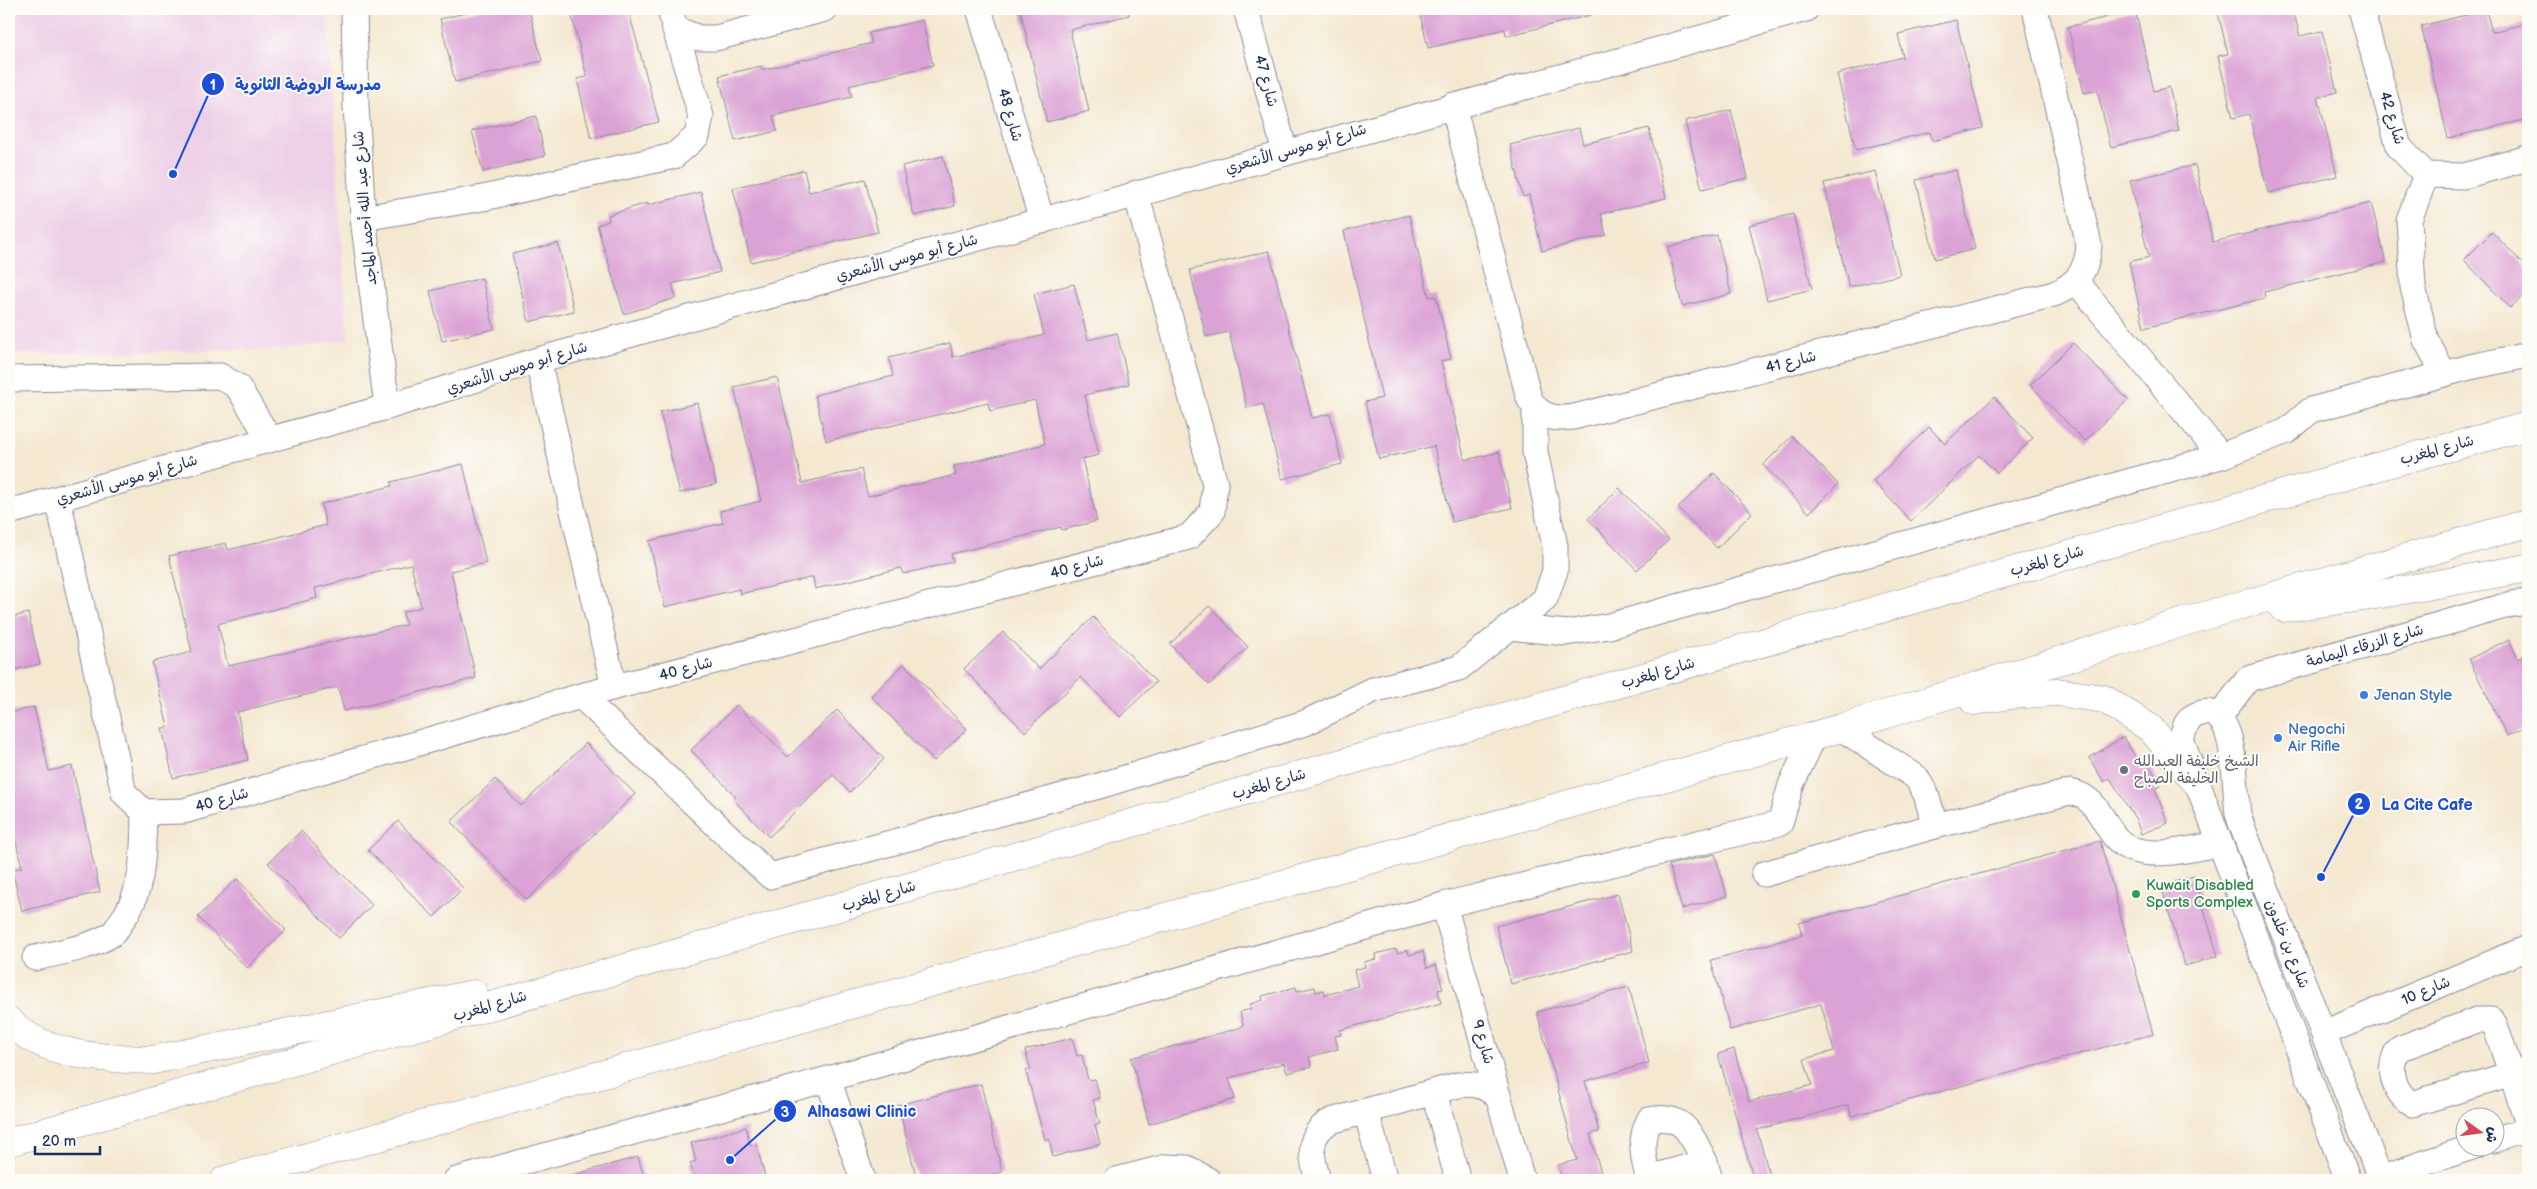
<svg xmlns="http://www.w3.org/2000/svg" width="2537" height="1189" viewBox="0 0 2537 1189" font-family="'Balsamiq Sans','Playpen Sans Arabic',sans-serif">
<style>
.built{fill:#edd0e8}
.building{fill:#dba2d5;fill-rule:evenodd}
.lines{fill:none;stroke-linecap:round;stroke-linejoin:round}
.minor-casing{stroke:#888c98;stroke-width:27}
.highway-casing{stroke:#888c98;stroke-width:29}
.minor{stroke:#fff;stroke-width:25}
.highway{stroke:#fff;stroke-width:28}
.shop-dot{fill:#3f7fe0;stroke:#fdfcf7;stroke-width:2}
.worship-dot{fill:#6b7280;stroke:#fdfcf7;stroke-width:2}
.leisure-dot{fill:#2e9e5b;stroke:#fdfcf7;stroke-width:2}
.labels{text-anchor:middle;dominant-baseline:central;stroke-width:4;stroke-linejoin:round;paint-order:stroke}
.street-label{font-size:15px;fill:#1b2f5e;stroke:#fdfcf7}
.shop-label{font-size:15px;fill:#366cbe;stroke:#fdfcf7;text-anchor:start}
.worship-label{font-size:15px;fill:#5b616d;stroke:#fdfcf7;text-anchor:start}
.leisure-label{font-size:15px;fill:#27864d;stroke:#fdfcf7;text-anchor:start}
.leader{fill:none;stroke:#1d4ed8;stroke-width:2}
.callout-dot{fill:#1d4ed8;stroke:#fdfcf7;stroke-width:2}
.mark-label{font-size:15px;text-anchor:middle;font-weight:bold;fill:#fff}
.callout-label{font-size:16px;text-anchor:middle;font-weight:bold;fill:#1d4ed8;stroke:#fdfcf7;stroke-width:4;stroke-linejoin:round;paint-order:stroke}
</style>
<rect width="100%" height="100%" fill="#fdfcf7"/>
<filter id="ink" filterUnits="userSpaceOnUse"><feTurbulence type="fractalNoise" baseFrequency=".02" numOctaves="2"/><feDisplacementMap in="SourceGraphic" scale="10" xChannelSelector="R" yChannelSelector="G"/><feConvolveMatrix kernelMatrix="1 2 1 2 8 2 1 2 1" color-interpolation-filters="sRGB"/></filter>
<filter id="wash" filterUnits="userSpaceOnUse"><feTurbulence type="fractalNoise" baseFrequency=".0096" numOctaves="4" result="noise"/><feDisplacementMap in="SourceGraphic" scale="20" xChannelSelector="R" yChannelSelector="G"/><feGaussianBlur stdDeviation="1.12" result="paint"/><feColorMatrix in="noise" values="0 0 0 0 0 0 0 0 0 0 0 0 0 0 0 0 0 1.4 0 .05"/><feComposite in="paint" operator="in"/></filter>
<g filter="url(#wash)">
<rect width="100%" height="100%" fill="#f4e8d1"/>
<polygon class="built" points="9,9 327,9 348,339 291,349 9,354"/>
<g id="blocks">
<g class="building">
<polygon points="482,9 529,9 542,61 455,82 440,19"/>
<polygon points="570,9 628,9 659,122 591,138 577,79 587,77"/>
<polygon points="1020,9 1128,9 1129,15 1070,30 1089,111 1047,122"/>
<polygon points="1419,9 1590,9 1591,15 1506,36 1505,29 1428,48"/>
<polygon points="2217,9 2293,9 2300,36 2322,31 2337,92 2318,97 2337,176 2268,193 2249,114 2233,118 2218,56 2228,54"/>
<polygon points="2135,10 2154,91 2169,87 2179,131 2111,147 2097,90 2084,93 2068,27"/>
<polygon points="2486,10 2492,32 2528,23 2528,119 2448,138 2421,26"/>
<polygon points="922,20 933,65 849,86 852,97 773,116 777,131 735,141 719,76 761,66 762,70 872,43 869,33"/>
<polygon points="1956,20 1983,128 1932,141 1930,132 1856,150 1837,74 1903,57 1898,34"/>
<polygon points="1731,110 1748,178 1702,189 1685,121"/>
<polygon points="536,116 545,156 483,172 472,131"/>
<polygon points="1579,128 1583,144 1649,128 1666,198 1601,214 1606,235 1542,251 1529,195 1523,197 1510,145"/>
<polygon points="943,156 955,206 914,216 902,166"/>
<polygon points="2195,165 2213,242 2371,203 2386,262 2264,292 2265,298 2144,328 2129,262 2149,257 2130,180"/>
<polygon points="804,170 809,192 865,179 878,232 751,262 733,188"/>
<polygon points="1956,170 1975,249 1935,259 1916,180"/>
<polygon points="1875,171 1900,275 1849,287 1824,183"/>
<polygon points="701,192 720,272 672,284 676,298 624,314 597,225 609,221 608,215 647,203 648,205"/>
<polygon points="1793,214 1812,289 1767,300 1749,225"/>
<polygon points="1409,215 1429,297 1436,296 1451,359 1441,361 1465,460 1499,452 1512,508 1452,522 1434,446 1379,459 1365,402 1382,398 1344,231"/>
<polygon points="2492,232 2528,269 2528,291 2510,308 2464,260"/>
<polygon points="1717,235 1731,294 1682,306 1668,247"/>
<polygon points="558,243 574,311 529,322 512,254"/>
<polygon points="1269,251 1312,418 1330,414 1342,464 1282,479 1263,404 1247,408 1229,332 1206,337 1190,270"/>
<polygon points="482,278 494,329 442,341 430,291"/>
<polygon points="1074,284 1088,340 1117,333 1129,384 1085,395 1099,455 1082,459 1097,521 1062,530 1061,527 951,554 953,562 903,574 901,568 815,589 813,577 740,594 739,589 665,607 649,541 723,523 720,511 761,501 734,387 777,377 802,483 861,469 868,496 956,475 954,466 1045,444 1035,400 990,411 988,403 826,441 815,395 893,376 889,358 950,343 953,357 1044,335 1034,294"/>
<polygon points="2073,343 2128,400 2085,441 2030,385"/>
<polygon points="1994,397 2033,438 1997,473 1979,455 1911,521 1873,481 1929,427 1945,444"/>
<polygon points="697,403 716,484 680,493 660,412"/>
<polygon points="1792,436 1838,484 1809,513 1763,465"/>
<path d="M463 464 486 563 451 571 476 678 344 711 338 687 237 712 248 760 173 778 162 728 168 727 152 662 192 652 169 556 226 543 228 550 326 525 321 504 392 486 391 482ZM411 564 421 607 403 612 406 625 228 666 218 624 317 598 315 588Z"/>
<polygon points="1714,473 1752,513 1717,548 1678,508"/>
<polygon points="1619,488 1669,540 1637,570 1588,519"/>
<polygon points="1209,606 1248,647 1209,685 1170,644"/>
<polygon points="28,613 40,664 9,671 9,618"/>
<polygon points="1093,617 1156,682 1120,717 1081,677 1025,732 964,669 1003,632 1039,669"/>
<polygon points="2509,639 2518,659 2528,654 2528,726 2507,736 2469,659"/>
<polygon points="904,664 967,729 934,761 871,696"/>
<polygon points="737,705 788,757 837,710 884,759 850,792 833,775 769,837 733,799 736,797 691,750"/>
<polygon points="34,707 49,771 72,766 100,892 22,911 12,870 22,867 9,812 9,713"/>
<polygon points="2123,737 2139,762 2145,758 2161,786 2155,789 2168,823 2141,834 2136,820 2110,778 2104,782 2089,758"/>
<polygon points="586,743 635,794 527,900 451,822 495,779 521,806"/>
<polygon points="398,821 463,888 434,917 368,850"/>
<polygon points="301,831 372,905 339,938 268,863"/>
<polygon points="2100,841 2153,1034 1851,1116 1848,1105 1757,1130 1771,1180 1754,1180 1718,1054 1734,1049 1749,1102 1812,1085 1804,1059 1834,1051 1821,1004 1730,1030 1711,960 1802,935 1799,923"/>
<polygon points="1715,854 1727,896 1682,909 1669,865"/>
<polygon points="2194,876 2218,956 2185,966 2161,886"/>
<polygon points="237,879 286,930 247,968 198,917"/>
<polygon points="1618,894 1633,951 1511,984 1496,926"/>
<polygon points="1396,949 1398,953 1408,950 1409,955 1423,951 1427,968 1436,965 1443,989 1438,990 1441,1003 1340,1030 1341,1035 1335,1036 1338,1049 1309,1057 1311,1067 1287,1073 1284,1063 1229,1078 1235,1099 1149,1124 1131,1058 1239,1028 1243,1025 1240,1012 1251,1009 1250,1004 1263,1000 1262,996 1296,987 1297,991 1315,987 1316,992 1324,990 1325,995 1358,986 1354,970 1365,967 1364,962 1376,959 1375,954"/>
<polygon points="1629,987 1649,1063 1585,1081 1599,1132 1590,1134 1603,1180 1563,1180 1558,1165 1577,1160 1537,1012"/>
<polygon points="1072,1038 1077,1056 1082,1055 1088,1080 1095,1079 1100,1098 1093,1100 1100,1124 1095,1125 1100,1144 1053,1157 1049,1139 1045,1140 1034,1101 1026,1071 1031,1070 1025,1050"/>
<polygon points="981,1084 1002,1172 969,1180 917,1180 898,1105"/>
<polygon points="746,1127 750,1146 756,1144 766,1180 695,1180 690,1163 696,1161 691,1143"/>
<polygon points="638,1157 645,1180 574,1180 573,1175"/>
</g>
</g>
</g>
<g filter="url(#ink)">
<use href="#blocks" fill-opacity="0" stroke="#888c98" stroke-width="1"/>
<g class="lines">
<defs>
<g id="minor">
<polyline points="354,9 356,106 363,218 387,407"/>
<polyline points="670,9 675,29 699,38 716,38 825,9"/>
<polyline points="979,9 1042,221"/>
<polyline points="1246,9 1285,152"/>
<polyline points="2361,9 2399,147 2426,175 2464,176 2528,158"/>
<path d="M1453 105 1529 398C1539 417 1554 420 1574 417L2054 294C2078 284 2087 270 2089 245L2035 9"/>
<polyline points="2426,175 2409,220 2413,287 2426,340 2444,374"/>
<polyline points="363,218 483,198 674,156 697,136 701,116 675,29"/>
<polyline points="2076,281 2221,456"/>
<polyline points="538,360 614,687"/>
<polyline points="9,379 220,376 238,387 270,440"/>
<polyline points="58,500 124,793 144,812 184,811 581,696 1189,537 1212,512 1215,484 1136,193"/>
<polyline points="9,512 387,407 538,360 1806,9"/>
<polyline points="1510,627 1566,633 1609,626 2221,456 2287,431 2311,410 2470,367 2528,355"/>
<polyline points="581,696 770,876 1099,786 1305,723 1373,690 1459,668 1545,599 1555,571 1555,546 1535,452 1535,408"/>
<polyline points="2219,717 2248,679 2512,604 2528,602"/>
<polyline points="1841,728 1916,777 1926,794 1935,826"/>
<path d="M1764 874 1935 826 2070 792C2106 798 2102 840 2134 850 2161 858 2192 848 2219 844"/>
<polyline points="1444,905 1522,1180"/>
<path d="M35 958C60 952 90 948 112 934 116 931 118 926 121 922 145 890 143 850 144 812"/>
<polyline points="2324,1033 2528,948"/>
<path d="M2512 1074 2412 1104C2393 1093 2385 1064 2401 1048L2477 1020H2491L2495 1025 2528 1123"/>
<polyline points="828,1079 863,1180"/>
<polyline points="1434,1093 1458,1180"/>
<polyline points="1366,1111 1385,1180"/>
<polyline points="2494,1140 2528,1129"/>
<polyline points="1649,1178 1705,1162 1710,1180"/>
<polyline points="2380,1178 2475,1146"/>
<polyline points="456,1180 828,1079 1444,905 1780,823 1791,785 1815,734"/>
<polyline points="1116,1180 1166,1167 1187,1168 1208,1180"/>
<path d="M1318 1180C1311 1157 1306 1134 1331 1121L1458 1085C1476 1083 1485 1085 1498 1097"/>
<path d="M1649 1180C1643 1159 1639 1140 1649 1120 1684 1112 1691 1135 1705 1162"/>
<path d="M2348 1180 2181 740C2184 730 2186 719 2196 715 2239 695 2234 792 2238 813 2240 823 2245 833 2248 842L2381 1180"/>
</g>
<g id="highway">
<polyline points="2283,608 2364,597 2528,568"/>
<polyline points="1974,701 2010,695 2057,692 2104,699 2150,728 2196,782"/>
<path d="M9 1021C44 1057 106 1059 153 1060L474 994"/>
<polyline points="9,1142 636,965 2398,461 2528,426"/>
<polyline points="225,1180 1841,728 2197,618 2528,523"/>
</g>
</defs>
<use href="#minor" class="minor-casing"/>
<use href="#highway" class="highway-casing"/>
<use href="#minor" class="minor"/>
<use href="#highway" class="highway"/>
</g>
</g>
<g class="shop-dot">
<circle cx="2364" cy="695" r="5"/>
<circle cx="2278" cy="738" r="5"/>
</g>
<circle class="worship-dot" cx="2124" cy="770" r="5"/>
<circle class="leisure-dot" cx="2136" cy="894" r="5"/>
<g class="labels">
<g class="street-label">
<text transform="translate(1266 81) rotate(75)">شارع 47</text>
<text transform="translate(1010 115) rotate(74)">شارع 48</text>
<text transform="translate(2392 118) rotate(73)">شارع 42</text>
<text transform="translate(1296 149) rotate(-16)">شارع أبو موسى الأشعري</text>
<text transform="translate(365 208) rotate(-95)">شارع عبد الله أحمد الماجد</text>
<text transform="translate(907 258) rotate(-15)">شارع أبو موسى الأشعري</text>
<text transform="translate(1791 362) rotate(-14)">شارع 41</text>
<text transform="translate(517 368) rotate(-17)">شارع أبو موسى الأشعري</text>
<text transform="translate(2437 450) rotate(-15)">شارع المغرب</text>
<text transform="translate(127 480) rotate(-16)">شارع أبو موسى الأشعري</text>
<text transform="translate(2047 561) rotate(-16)">شارع المغرب</text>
<text transform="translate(1077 567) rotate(-15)">شارع 40</text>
<text transform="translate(2365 646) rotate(-16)">شارع الزرقاء اليمامة</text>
<text transform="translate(686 669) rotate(-15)">شارع 40</text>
<text transform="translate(1658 673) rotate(-16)">شارع المغرب</text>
<text transform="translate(1269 784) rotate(-16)">شارع المغرب</text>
<text transform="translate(222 800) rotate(-16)">شارع 40</text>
<text transform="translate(879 896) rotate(-16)">شارع المغرب</text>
<text transform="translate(2287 944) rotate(68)">شارع بن خلدون</text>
<text transform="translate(2426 991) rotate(-23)">شارع 10</text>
<text transform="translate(490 1006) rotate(-16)">شارع المغرب</text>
<text transform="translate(1483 1042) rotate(74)">شارع 9</text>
</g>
<g class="shop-label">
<text x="2374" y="695">Jenan Style</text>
<text x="2288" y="729">Negochi<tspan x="2288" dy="17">Air Rifle</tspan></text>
</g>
<g class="worship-label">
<text x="2134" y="761">الشيخ خليفة العبدالله<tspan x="2134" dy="17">الخليفة الصباح</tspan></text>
</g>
<g class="leisure-label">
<text x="2146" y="885">Kuwait Disabled<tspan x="2146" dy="17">Sports Complex</tspan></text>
</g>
</g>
<path class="leader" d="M173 174L213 84M2321 877L2359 804M730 1160L785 1111"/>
<g class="callout-dot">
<circle cx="173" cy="174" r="5"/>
<circle cx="2321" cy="877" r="5"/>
<circle cx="730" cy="1160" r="5"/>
<circle cx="213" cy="84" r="12"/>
<circle cx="2359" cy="804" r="12"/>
<circle cx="785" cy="1111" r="12"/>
</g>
<g class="mark-label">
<text x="213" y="90">1</text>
<text x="2359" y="809">2</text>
<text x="785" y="1117">3</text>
</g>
<g class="callout-label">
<text x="308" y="90">مدرسة الروضة الثانوية</text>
<text x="2427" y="810">La Cite Cafe</text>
<text x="862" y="1117">Alhasawi Clinic</text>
</g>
<rect width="2537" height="1189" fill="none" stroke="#fdfcf7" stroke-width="30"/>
<g transform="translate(2480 1132) rotate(104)"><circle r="24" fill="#fdfcf7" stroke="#a3aaba"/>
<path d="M0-4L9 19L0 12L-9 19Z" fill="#d1495b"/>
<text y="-8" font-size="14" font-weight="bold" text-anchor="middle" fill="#1b2f5e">ش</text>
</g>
<path d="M35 1146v8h65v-8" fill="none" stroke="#1b2f5e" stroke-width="2.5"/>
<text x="42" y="1146" font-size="15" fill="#1b2f5e" stroke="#fdfcf7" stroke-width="4" paint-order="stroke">20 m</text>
</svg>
